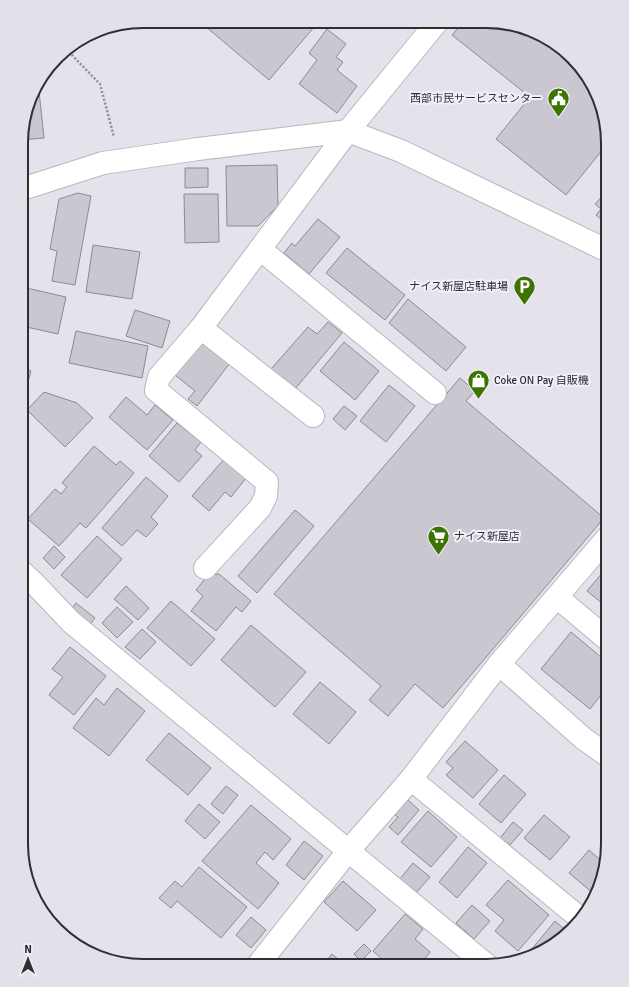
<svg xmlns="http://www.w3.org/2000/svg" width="629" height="987" viewBox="0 0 629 987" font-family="Signika,'Noto Sans JP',sans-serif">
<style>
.water{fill:#91c172}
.building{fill:#cac7d1;stroke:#8d8a93}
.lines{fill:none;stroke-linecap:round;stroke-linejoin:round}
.minor-casing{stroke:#b8b6bf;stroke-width:24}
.path{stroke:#8f8d94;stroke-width:2.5;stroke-dasharray:2 2;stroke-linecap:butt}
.minor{stroke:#fff;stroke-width:22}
.labels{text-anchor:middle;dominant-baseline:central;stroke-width:4;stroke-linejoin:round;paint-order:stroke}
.poi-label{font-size:11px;fill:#2f2e31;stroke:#f2eff9;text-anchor:end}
.rim{fill:none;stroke:#2f2e31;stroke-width:2}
</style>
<rect width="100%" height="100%" fill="#e5e2ec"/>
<polygon class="water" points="21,602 28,621 21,662"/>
<g class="building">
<polygon points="199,21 310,22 315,26 269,80"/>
<polygon points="463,22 502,22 560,46 599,96 608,143 566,195 496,139 530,97 452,35"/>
<polygon points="327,29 346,44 336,57 343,62 337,70 357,86 337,113 299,84 317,60 309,53"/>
<polygon points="38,82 44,138 22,140 22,127 34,89"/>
<polygon points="277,165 278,206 258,226 227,226 226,166"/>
<polygon points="185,168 208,168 208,187 185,188"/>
<polygon points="608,190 608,225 596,215 601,209 595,204"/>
<polygon points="78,193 91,196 75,285 52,281 57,251 50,249 59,199"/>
<polygon points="184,194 218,194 219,242 185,243"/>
<polygon points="318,219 340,237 309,274 284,253 292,243 295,246"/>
<polygon points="93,245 140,252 132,299 86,292"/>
<polygon points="347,248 405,295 385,320 326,273"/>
<polygon points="22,287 66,297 58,334 22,326"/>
<polygon points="408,299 466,347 446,371 389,323"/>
<polygon points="135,310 170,321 162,348 126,336"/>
<polygon points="328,322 342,333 295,389 271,369 308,327 317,334"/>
<polygon points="76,331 148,346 142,378 69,363"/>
<polygon points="202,341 230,363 197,406 188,399 195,391 175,375"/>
<polygon points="344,342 379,371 355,400 320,371"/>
<polygon points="22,368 31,371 24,396 22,395"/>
<polygon points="460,378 475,391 466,401 604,518 443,708 415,684 388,716 369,700 381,686 274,594"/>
<polygon points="389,385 415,406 386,442 360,421"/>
<polygon points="44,392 77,403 93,418 65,447 27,410"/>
<polygon points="126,397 147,415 155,405 173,420 147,450 109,417"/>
<polygon points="344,406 357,416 345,430 333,419"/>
<polygon points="177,423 201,442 195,450 202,456 179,482 149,456"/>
<polygon points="94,446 116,465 120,461 134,473 86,528 80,523 59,546 28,519 55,489 61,494 67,487 62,483"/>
<polygon points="225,458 247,477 231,497 225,492 209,511 192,496"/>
<polygon points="146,477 168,496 151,517 158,524 146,537 137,530 122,546 102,528"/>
<polygon points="295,510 314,526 257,593 238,576"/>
<polygon points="97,536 122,559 87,598 61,575"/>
<polygon points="54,546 65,557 54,569 43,558"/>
<polygon points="608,566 608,608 587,591"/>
<polygon points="219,574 251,601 242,612 236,607 216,631 191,611 203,596 196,590 208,575"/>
<polygon points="126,586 149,608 138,620 114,599"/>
<polygon points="171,601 215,639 191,666 147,628"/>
<polygon points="76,603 95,618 88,627 69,613"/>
<polygon points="117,607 133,622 117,638 102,623"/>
<polygon points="251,625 306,672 275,707 221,660"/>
<polygon points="142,629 156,642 140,659 125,647"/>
<polygon points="571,632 608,663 608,686 590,709 541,669"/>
<polygon points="70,647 106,676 74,715 49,695 63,677 52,669"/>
<polygon points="320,682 356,712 329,744 293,714"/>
<polygon points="117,688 145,711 109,756 73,728 96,698 104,705"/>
<polygon points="608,728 608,739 603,735"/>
<polygon points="169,733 211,768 188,795 146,760"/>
<polygon points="465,741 498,770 473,798 446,775 453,768 446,762"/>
<polygon points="504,775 526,794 501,823 479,804"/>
<polygon points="226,786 238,795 223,814 211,804"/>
<polygon points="406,798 419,810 398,835 389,827 398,817 392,813"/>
<polygon points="199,804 220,822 205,839 185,821"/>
<polygon points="251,805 291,839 273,860 265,852 256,863 279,883 258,909 202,861"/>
<polygon points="428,811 457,837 431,867 401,842"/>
<polygon points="544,815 570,837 550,860 524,838"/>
<polygon points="513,822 523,830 510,845 500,838"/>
<polygon points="304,841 323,856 304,880 286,865"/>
<polygon points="468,847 487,863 457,898 439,882"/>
<polygon points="589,850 604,863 594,894 569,873"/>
<polygon points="413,863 430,877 415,894 399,880"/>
<polygon points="199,867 247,907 221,938 177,901 171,908 159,898 175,881 182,887"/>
<polygon points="508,880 549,915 518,951 495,931 504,920 486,905"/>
<polygon points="343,881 376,910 357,931 324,902"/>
<polygon points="472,905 490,921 474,939 456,923"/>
<polygon points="405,914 423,929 415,939 430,952 419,966 390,966 373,951"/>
<polygon points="251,917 266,930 251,948 236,935"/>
<polygon points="555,921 569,933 566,936 537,954 531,950"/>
<polygon points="364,944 371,951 361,961 354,954"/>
<polygon points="332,954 346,966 322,966"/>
</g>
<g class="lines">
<defs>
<g id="minor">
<polyline points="22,189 103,163 198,149 348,131 401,151 608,251"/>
<polyline points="260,249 435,393"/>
<polyline points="201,328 313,416"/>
<polyline points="205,568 260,508 266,496 267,482 156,390 159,377 201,328 348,131 437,22"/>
<polyline points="21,571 33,582 71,622 488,966"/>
<polyline points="557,597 608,640"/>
<polyline points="499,664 584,739 608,756"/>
<polyline points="411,779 581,919"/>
<polyline points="258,965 349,850 411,779 499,664 608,537"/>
</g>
</defs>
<use href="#minor" class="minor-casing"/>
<polyline class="path" points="66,49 100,84 114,137"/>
<use href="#minor" class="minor"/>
</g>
<defs>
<symbol id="civic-pin" viewBox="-11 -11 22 30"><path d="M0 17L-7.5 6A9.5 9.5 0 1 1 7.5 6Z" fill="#3d7300" stroke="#f2eff9"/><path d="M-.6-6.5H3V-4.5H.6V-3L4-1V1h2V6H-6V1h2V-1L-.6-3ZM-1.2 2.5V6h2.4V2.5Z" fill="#fff"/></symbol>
<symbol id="parking-pin" viewBox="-11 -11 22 30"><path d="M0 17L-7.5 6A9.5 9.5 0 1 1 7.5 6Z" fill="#3d7300" stroke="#f2eff9"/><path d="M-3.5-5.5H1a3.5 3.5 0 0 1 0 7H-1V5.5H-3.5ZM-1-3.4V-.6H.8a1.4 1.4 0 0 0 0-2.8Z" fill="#fff"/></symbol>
<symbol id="shop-pin" viewBox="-11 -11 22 30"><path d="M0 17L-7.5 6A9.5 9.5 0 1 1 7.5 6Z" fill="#3d7300" stroke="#f2eff9"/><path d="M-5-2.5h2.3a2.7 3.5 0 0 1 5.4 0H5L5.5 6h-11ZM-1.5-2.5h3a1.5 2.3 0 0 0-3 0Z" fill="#fff"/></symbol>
<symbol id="supermarket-pin" viewBox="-11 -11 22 30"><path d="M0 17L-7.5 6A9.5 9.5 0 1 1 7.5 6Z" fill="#3d7300" stroke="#f2eff9"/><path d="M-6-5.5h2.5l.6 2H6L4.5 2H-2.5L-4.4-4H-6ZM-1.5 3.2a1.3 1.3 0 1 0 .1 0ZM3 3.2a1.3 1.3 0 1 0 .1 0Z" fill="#fff"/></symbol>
</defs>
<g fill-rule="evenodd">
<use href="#civic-pin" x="546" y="86" width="25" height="34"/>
<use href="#parking-pin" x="512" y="274" width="25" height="34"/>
<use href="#shop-pin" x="466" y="368" width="25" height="34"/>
<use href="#supermarket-pin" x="426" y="524" width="25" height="34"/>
</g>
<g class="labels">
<g class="poi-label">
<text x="542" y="98">西部市民サービスセンター</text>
<text x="508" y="286">ナイス新屋店駐車場</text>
<text x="494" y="380" text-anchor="start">Coke ON Pay 自販機</text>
<text x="454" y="536" text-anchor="start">ナイス新屋店</text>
</g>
</g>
<path d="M0 0H629V987H0ZM143 28H486A115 115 0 0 1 601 143V844A115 115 0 0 1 486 959H143A115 115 0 0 1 28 844V143A115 115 0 0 1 143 28Z" fill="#e2e0e9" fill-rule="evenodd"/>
<path class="rim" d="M143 28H486A115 115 0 0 1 601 143V844A115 115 0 0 1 486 959H143A115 115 0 0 1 28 844V143A115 115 0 0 1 143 28Z"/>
<g transform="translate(28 959)" stroke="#f2eff9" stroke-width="3" paint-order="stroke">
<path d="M0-3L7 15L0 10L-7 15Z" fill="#2f2e31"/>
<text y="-6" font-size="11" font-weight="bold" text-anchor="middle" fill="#2f2e31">N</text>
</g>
</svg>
